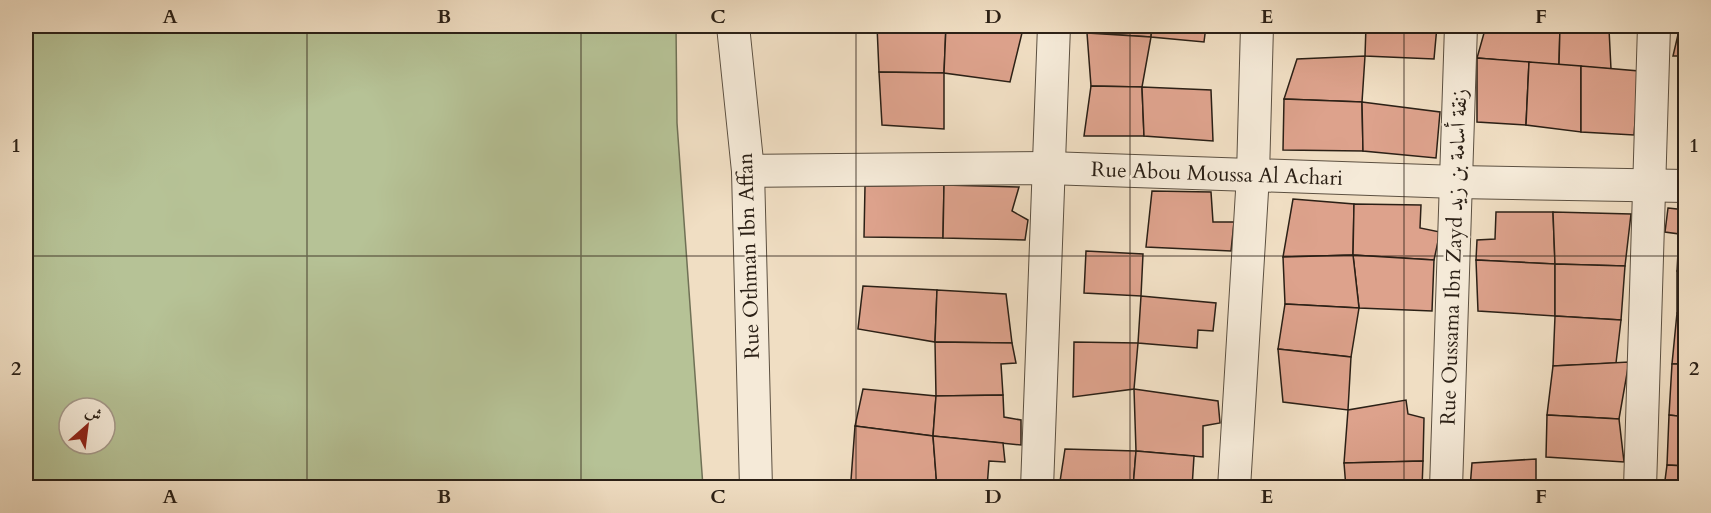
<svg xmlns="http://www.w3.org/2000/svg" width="1711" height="513" viewBox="0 0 1711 513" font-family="Cardo,Amiri,serif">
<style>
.green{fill:#b6c296;stroke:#707156;stroke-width:1.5;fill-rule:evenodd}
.building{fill:#dda28c;stroke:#2b2016;stroke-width:1.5}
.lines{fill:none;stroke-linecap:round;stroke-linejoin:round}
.minor-casing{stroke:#5c5041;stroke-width:34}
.minor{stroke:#f5ead8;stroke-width:32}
.grid{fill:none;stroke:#2b2016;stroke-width:1.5;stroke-opacity:0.55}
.labels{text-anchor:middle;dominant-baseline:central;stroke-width:5;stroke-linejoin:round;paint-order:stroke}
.street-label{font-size:21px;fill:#2b2016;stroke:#f5ead8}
.neatline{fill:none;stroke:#2b2016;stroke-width:2}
.grid-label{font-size:20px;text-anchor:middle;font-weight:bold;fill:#2b2016}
</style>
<rect width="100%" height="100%" fill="#f0dec3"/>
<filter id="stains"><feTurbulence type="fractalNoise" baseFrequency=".00333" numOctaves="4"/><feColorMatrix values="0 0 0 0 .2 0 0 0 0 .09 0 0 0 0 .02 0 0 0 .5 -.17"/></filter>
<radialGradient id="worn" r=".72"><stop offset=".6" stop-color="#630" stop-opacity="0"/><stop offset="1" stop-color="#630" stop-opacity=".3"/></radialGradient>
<path class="green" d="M26 26H676L677 123 703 487H26ZM69 408H105V444H69Z"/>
<g class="building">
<polygon points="877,26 946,26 944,73 879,72"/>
<polygon points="946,26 966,26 1022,33 1010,82 944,73"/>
<polygon points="1087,26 1152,26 1151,37 1087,33"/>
<polygon points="1152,26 1206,26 1204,42 1151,37"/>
<polygon points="1366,26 1437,26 1434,59 1365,56"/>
<polygon points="1486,26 1560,26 1559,65 1477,58"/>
<polygon points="1560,26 1635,26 1636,33 1609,29 1611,69 1559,65"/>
<polygon points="1680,26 1686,26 1686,56 1673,56"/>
<polygon points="1087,33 1151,37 1142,87 1091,86"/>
<polygon points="1365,56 1362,102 1284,99 1297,59"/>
<polygon points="1477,58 1529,62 1526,125 1477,122"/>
<polygon points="1529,62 1581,66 1581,132 1526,125"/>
<polygon points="1581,66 1639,71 1634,135 1581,132"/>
<polygon points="879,72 944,73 944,129 882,125"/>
<polygon points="1091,86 1142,87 1144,136 1084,136"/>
<polygon points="1142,87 1211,90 1213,141 1144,136"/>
<polygon points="1284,99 1362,102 1363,151 1283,150"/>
<polygon points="1362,102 1440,112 1436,158 1363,151"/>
<polygon points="944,185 943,238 864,237 865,186"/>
<polygon points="944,185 1019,187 1012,211 1028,220 1025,240 943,238"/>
<polygon points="1152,191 1211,192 1213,222 1234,222 1231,251 1146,247"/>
<polygon points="1293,199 1354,204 1353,255 1283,257"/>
<polygon points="1354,204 1421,205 1420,228 1440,232 1434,260 1353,255"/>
<polygon points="1668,208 1686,210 1686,271 1677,271 1679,234 1665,232"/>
<polygon points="1496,212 1553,212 1555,264 1476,260 1477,240 1495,239"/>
<polygon points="1553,212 1631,214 1625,266 1555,264"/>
<polygon points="1086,251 1143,254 1141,296 1084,293"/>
<polygon points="1353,255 1434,260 1432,311 1359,308"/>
<polygon points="1353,255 1359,308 1285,304 1283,257"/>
<polygon points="1476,260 1555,264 1555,316 1478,311"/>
<polygon points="1555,264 1625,266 1621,320 1555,316"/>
<rect x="1677" y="271" width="9" height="42"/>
<polygon points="863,286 937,290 935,342 858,329"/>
<polygon points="937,290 1006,294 1012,343 935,342"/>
<polygon points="1141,296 1216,303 1213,331 1198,330 1197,348 1138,343"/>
<polygon points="1285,304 1359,308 1351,357 1278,349"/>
<polygon points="1677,313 1686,313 1686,364 1672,364"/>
<polygon points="1555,316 1621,320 1616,363 1553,366"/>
<polygon points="935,342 1012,343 1016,363 1001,364 1003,395 936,396"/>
<polygon points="1074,342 1138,343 1134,389 1073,397"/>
<polygon points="1278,349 1351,357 1348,410 1283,402"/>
<polygon points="1629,362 1619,419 1547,415 1553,366"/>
<polygon points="1672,364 1686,364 1686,417 1669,415"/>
<polygon points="863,389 936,396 933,436 855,426"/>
<polygon points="1134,389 1218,401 1220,423 1203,426 1203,457 1136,451"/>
<polygon points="1003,395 1004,417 1021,420 1021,445 933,436 936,396"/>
<polygon points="1406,400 1408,414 1424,418 1423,461 1344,463 1348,410"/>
<polygon points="1547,415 1619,419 1624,462 1546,457"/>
<polygon points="1669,415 1686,417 1686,466 1667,465"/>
<polygon points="855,426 933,436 937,488 851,480"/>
<polygon points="933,436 1003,443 1005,462 989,461 987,488 937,488"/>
<polygon points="1065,449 1136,451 1133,488 1059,488"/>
<polygon points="1136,451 1194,456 1192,488 1133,488"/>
<polygon points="1536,459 1536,488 1470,488 1472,463"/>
<polygon points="1423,461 1422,488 1346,488 1344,463"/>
<polygon points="1667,465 1686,466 1686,488 1664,488"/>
</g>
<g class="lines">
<defs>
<g id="minor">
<polyline points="733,26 748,171 756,488"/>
<polyline points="748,171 1048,168 1457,182 1686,186"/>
<polyline points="1037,488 1054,26"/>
<polyline points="1234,488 1253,175 1257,26"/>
<polyline points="1446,488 1461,26"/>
<polyline points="1640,488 1654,26"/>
</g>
</defs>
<use href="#minor" class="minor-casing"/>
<use href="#minor" class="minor"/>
</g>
<path class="grid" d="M307 26V488M581 26V488M856 26V488M1130 26V488M1404 26V488M26 256H1686"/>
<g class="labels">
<g class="street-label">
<text transform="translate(1217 174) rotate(2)">Rue Abou Moussa Al Achari</text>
<text transform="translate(749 256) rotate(-92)">Rue Othman Ibn Affan</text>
<text transform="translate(1454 257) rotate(-88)">Rue Oussama Ibn Zayd زنقة أسامة بن زيد</text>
</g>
</g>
<rect width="1711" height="513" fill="none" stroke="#f0dec3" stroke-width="66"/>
<g transform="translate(87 426) rotate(28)"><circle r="28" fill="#f5ead8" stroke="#a4998a" stroke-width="1.5"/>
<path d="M0-4.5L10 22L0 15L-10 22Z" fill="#8f2418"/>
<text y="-9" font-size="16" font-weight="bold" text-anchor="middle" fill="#2b2016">ش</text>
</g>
<rect x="33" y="33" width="1645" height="447" class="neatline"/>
<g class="grid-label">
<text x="170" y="23">A</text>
<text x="444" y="23">B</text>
<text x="718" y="23">C</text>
<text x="993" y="23">D</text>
<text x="1267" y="23">E</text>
<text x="1541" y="23">F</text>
<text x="16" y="152">1</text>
<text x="1694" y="152">1</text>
<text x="16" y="375">2</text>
<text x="1694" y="375">2</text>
<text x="170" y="503">A</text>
<text x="444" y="503">B</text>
<text x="718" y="503">C</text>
<text x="993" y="503">D</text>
<text x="1267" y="503">E</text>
<text x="1541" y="503">F</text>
</g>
<rect width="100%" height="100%" filter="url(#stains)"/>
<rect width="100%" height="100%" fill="url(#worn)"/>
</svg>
